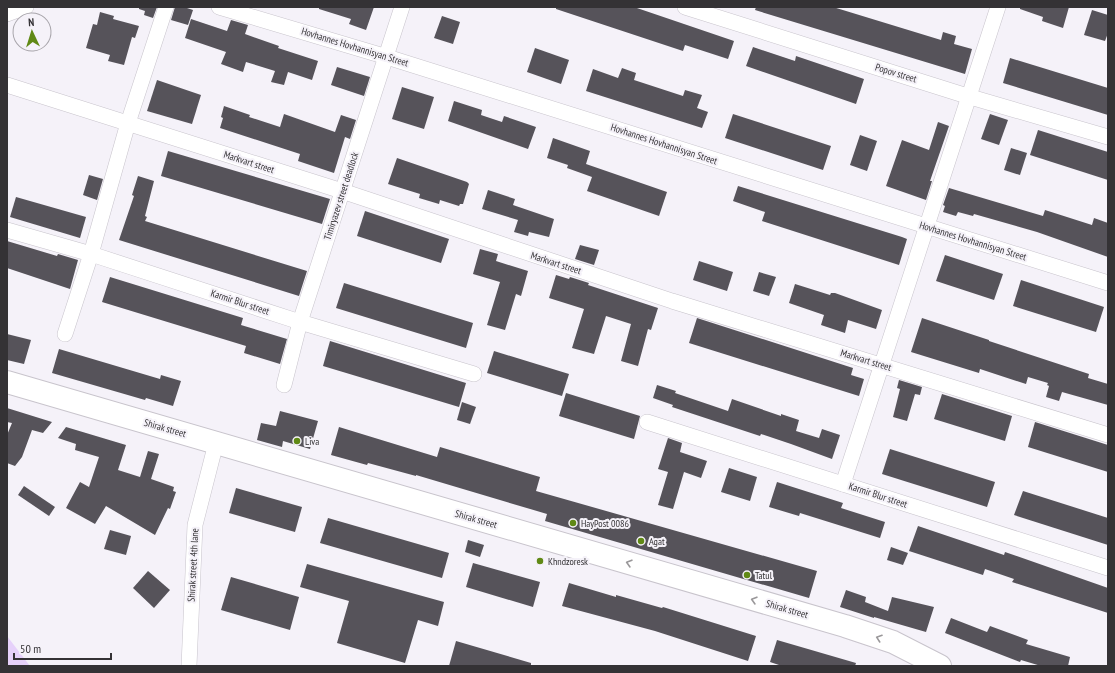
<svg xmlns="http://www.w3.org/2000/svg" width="1115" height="673" viewBox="0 0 1115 673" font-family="'PT Sans Narrow',sans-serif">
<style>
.garden{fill:#e6d1fa}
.building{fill:#56535a}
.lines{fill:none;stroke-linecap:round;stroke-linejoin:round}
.street-casing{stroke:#c8c4cc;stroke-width:16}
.highway-casing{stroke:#c8c4cc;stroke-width:24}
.street{stroke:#fff;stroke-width:15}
.highway{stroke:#fff;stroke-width:22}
.oneway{stroke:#9a989a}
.poi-dot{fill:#608915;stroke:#f5f2f9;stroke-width:1.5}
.labels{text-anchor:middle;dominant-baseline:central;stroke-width:4;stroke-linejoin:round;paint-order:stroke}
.street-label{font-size:10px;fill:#343235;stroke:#f5f2f9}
.poi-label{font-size:10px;fill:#343235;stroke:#f5f2f9;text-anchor:start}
</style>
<rect width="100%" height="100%" fill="#f5f2f9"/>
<polygon class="garden" points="7,636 30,666 7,666"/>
<g class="building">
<polygon points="139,7 157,7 153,18 144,15 145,11 139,9"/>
<polygon points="175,7 184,7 193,10 188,25 171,20"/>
<polygon points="319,7 374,7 366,30 349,24 351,19 319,9"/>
<polygon points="556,7 634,7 734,41 728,59 685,45 683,51 556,9"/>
<polygon points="756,7 833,7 941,40 943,32 956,36 954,44 972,49 965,74 755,10"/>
<polygon points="1020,7 1069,7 1063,28 1042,21 1043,17 1020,9"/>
<polygon points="1092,10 1108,15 1108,33 1105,41 1084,35"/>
<polygon points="100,12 114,16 113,19 139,26 135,38 132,37 124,65 108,61 110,55 86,48 93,24 97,25"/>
<polygon points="442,16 460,22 453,44 434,38"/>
<polygon points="191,19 227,31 231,20 248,25 245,34 279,46 278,48 318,61 312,80 288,72 284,85 271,82 275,71 246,62 243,72 221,64 226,52 185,38"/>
<polygon points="753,47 795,61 796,56 864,79 856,104 746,66"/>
<polygon points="535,48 569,60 561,84 527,72"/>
<polygon points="1010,58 1108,88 1108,115 1003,83"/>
<polygon points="337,67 370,77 364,96 331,85"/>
<polygon points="622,68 636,73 634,80 683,96 685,90 702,95 697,108 708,112 702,128 586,91 593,69 618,78"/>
<polygon points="157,80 201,95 192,124 147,111"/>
<polygon points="402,87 434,97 424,129 392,119"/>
<polygon points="454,101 482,110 481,115 502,122 504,116 536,127 528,149 448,121"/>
<polygon points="224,106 250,115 249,117 280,127 284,114 335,132 341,115 356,120 350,139 345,137 334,173 298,161 300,154 220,128 223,118 221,117"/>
<polygon points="733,114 831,146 823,170 725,138"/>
<polygon points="990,114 1008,120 999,145 981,139"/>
<polygon points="938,122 949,126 930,181 932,181 926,200 886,186 902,140 929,150"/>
<polygon points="1038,130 1108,152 1108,180 1030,155"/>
<polygon points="860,135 877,141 867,171 850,165"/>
<polygon points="553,138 590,151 586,164 667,192 659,216 587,191 592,177 567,168 568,165 547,158"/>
<polygon points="1011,148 1027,153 1020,175 1004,170"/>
<polygon points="168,151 330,199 322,224 161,176"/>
<polygon points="397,158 467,182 469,184 463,204 460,204 459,206 440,200 439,204 419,198 420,194 388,184"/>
<polygon points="89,175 103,179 97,200 83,195"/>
<polygon points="138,176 154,181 145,216 147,217 145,221 307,271 299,296 119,240 134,196 132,195"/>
<polygon points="738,186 902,237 907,239 899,265 762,221 765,212 733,201"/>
<polygon points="949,188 1043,216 1045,210 1092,225 1094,218 1108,223 1108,257 1037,232 974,214 973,216 958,212 956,216 943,212 945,206 943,205"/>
<polygon points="488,190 515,199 513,205 554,219 549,237 529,232 528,236 514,232 518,220 482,209"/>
<polygon points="16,197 86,217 80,238 10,217"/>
<polygon points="365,211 449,239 441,263 357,236"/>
<polygon points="7,241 57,256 58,254 78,260 70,289 7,268"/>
<polygon points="580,245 599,250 594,265 575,259"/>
<polygon points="480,249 498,254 496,261 528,271 521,296 516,294 505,330 487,325 500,282 473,274"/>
<polygon points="945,255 1003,274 994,300 936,281"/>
<polygon points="699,261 733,272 727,291 693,280"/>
<polygon points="759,272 776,277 769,296 753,291"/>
<polygon points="556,275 569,279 570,277 589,283 588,285 658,308 651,330 648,329 638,366 621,361 631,324 606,316 594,354 572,348 584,309 549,298"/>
<polygon points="110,277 243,318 241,325 287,339 280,364 244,353 246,346 102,302"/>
<polygon points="1021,280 1104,307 1096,332 1013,306"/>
<polygon points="344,283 473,323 466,348 336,308"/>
<polygon points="795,284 830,295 831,293 835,293 882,310 876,329 848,320 845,333 821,325 824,315 789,303"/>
<polygon points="697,318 853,368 851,375 864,379 859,396 689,343"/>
<polygon points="922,318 989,340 989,341 1089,374 1088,378 1108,384 1108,405 1062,392 1059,401 1046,397 1049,386 1047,385 1048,383 1028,377 1026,384 980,369 979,373 911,352"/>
<polygon points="7,334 31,340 24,364 7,360"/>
<polygon points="330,341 466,383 459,407 323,366"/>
<polygon points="59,349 160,379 161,375 181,381 173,406 146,398 145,400 52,373"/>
<polygon points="494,351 569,374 562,396 487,373"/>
<polygon points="899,380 922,387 920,395 915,394 907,421 893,417 900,389 897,388"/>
<polygon points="657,385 676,391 675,393 728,411 732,399 781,416 781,414 799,420 796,431 819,438 822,429 840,435 832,459 791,444 761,434 760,436 672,407 673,405 653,398"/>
<polygon points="566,393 640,416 634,439 559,416"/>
<polygon points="942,394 1012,416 1005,441 934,419"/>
<polygon points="462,402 476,407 470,424 457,420"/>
<polygon points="7,408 52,422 43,433 32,430 22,457 15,466 7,463 7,435 12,423 7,422"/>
<polygon points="280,411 318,421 310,449 283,441 282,447 257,440 261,423 276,426"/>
<polygon points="1035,422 1108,445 1108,472 1028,447"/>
<polygon points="66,427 126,445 118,470 140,477 148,451 159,454 151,479 174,487 173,491 176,492 170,509 168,508 155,535 106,506 95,524 66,508 80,482 89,487 99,457 75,450 76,444 58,438"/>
<polygon points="339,427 437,457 440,447 540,477 536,491 817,571 809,598 545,521 547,514 416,475 416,476 368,463 367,465 331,455"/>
<polygon points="668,438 682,443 680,452 707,461 701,478 684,472 673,509 658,505 668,472 658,469"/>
<polygon points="890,449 995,482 987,507 882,474"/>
<polygon points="729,468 757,477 750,501 721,492"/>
<polygon points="777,482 843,503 841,508 885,522 880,538 800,513 799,516 769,507"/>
<polygon points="24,486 55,507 49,516 18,495"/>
<polygon points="236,488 302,507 295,532 229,513"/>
<polygon points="1023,491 1108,518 1108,545 1014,515"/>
<polygon points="328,518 449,553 442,578 320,543"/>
<polygon points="918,526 1004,555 1005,552 1108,588 1108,613 1012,582 1014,579 985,569 983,575 909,551"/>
<polygon points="110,530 131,536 126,555 104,549"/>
<polygon points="468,540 484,545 480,557 465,552"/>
<polygon points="891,547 908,553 903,565 887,560"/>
<polygon points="473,563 540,582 533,607 466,587"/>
<polygon points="307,564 444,602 438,626 418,620 405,663 337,643 349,601 300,587"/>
<polygon points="148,571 170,590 154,608 133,588"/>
<polygon points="231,577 299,597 290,630 221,610"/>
<polygon points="569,583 616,597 616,595 662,608 663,607 756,636 748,661 655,631 562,606"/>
<polygon points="846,590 866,597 865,602 888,611 892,597 934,607 926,632 874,617 874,618 840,607"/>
<polygon points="951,618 987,632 990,626 1028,640 1026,644 1070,657 1068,666 1041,666 1021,660 1020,662 945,633"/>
<polygon points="777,640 856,663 855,666 782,666 770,662"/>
<polygon points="456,641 531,663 531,666 449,666"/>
</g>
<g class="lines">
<defs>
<g id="street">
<polyline points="219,7 387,57 1108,283"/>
<polyline points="685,7 967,96 1108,137"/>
<polyline points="7,14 26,7"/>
<polyline points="7,85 342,191 672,301 1108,435"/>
<polyline points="7,230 91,254 300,322 474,374"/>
<polyline points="65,334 91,254 128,123 166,7"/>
<polyline points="284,385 300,322 402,7"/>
<polyline points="647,422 1108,568"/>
<polyline points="843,484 998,7"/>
<polyline points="189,666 195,525 216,443"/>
</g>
<polyline id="highway" points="7,382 845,626 893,642 940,666"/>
</defs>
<use href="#street" class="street-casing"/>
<use href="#highway" class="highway-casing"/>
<use href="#street" class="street"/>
<use href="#highway" class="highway"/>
</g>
<defs><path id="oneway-chevron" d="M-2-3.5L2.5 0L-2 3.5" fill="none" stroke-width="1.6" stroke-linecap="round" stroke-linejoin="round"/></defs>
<g class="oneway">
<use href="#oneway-chevron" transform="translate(629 563) rotate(-164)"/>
<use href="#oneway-chevron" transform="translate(754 600) rotate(-164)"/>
<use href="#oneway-chevron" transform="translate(879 638) rotate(-161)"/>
</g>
<g class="poi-dot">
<circle cx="297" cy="441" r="4"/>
<circle cx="573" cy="523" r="4"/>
<circle cx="641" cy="541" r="4"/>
<circle cx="540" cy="561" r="4"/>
<circle cx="747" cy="575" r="4"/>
</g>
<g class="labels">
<g class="street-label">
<text transform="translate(355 47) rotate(17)">Hovhannes Hovhannisyan Street</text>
<text transform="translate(896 73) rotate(17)">Popov street</text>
<text transform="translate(664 144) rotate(18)">Hovhannes Hovhannisyan Street</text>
<text transform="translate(249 162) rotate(18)">Markvart street</text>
<text transform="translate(341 196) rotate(-72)">Timiryazev street deadlock</text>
<text transform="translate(973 241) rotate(17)">Hovhannes Hovhannisyan Street</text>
<text transform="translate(556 263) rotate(18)">Markvart street</text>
<text transform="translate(240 302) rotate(18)">Karmir Blur street</text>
<text transform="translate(866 360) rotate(17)">Markvart street</text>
<text transform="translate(165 428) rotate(16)">Shirak street</text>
<text transform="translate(878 495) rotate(18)">Karmir Blur street</text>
<text transform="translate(476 519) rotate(16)">Shirak street</text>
<text transform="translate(193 565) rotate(-87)">Shirak street 4th lane</text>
<text transform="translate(787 609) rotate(16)">Shirak street</text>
</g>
<g class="poi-label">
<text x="305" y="441">Liva</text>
<text x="581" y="523">HayPost 0086</text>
<text x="649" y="541">Agat</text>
<text x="548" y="561">Khndzoresk</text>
<text x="755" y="575">Tatul</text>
</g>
</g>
<rect width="1115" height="673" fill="none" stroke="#343235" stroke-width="16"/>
<g transform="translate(32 32) rotate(356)"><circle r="19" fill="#f5f2f9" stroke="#a8a5ab"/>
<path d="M0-3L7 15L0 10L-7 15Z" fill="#608915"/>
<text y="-6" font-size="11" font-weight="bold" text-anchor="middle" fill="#343235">N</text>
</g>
<path d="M14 653v6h97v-6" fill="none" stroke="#343235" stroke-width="2"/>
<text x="20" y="653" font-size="12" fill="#343235" stroke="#f5f2f9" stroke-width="3" paint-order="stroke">50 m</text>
</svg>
